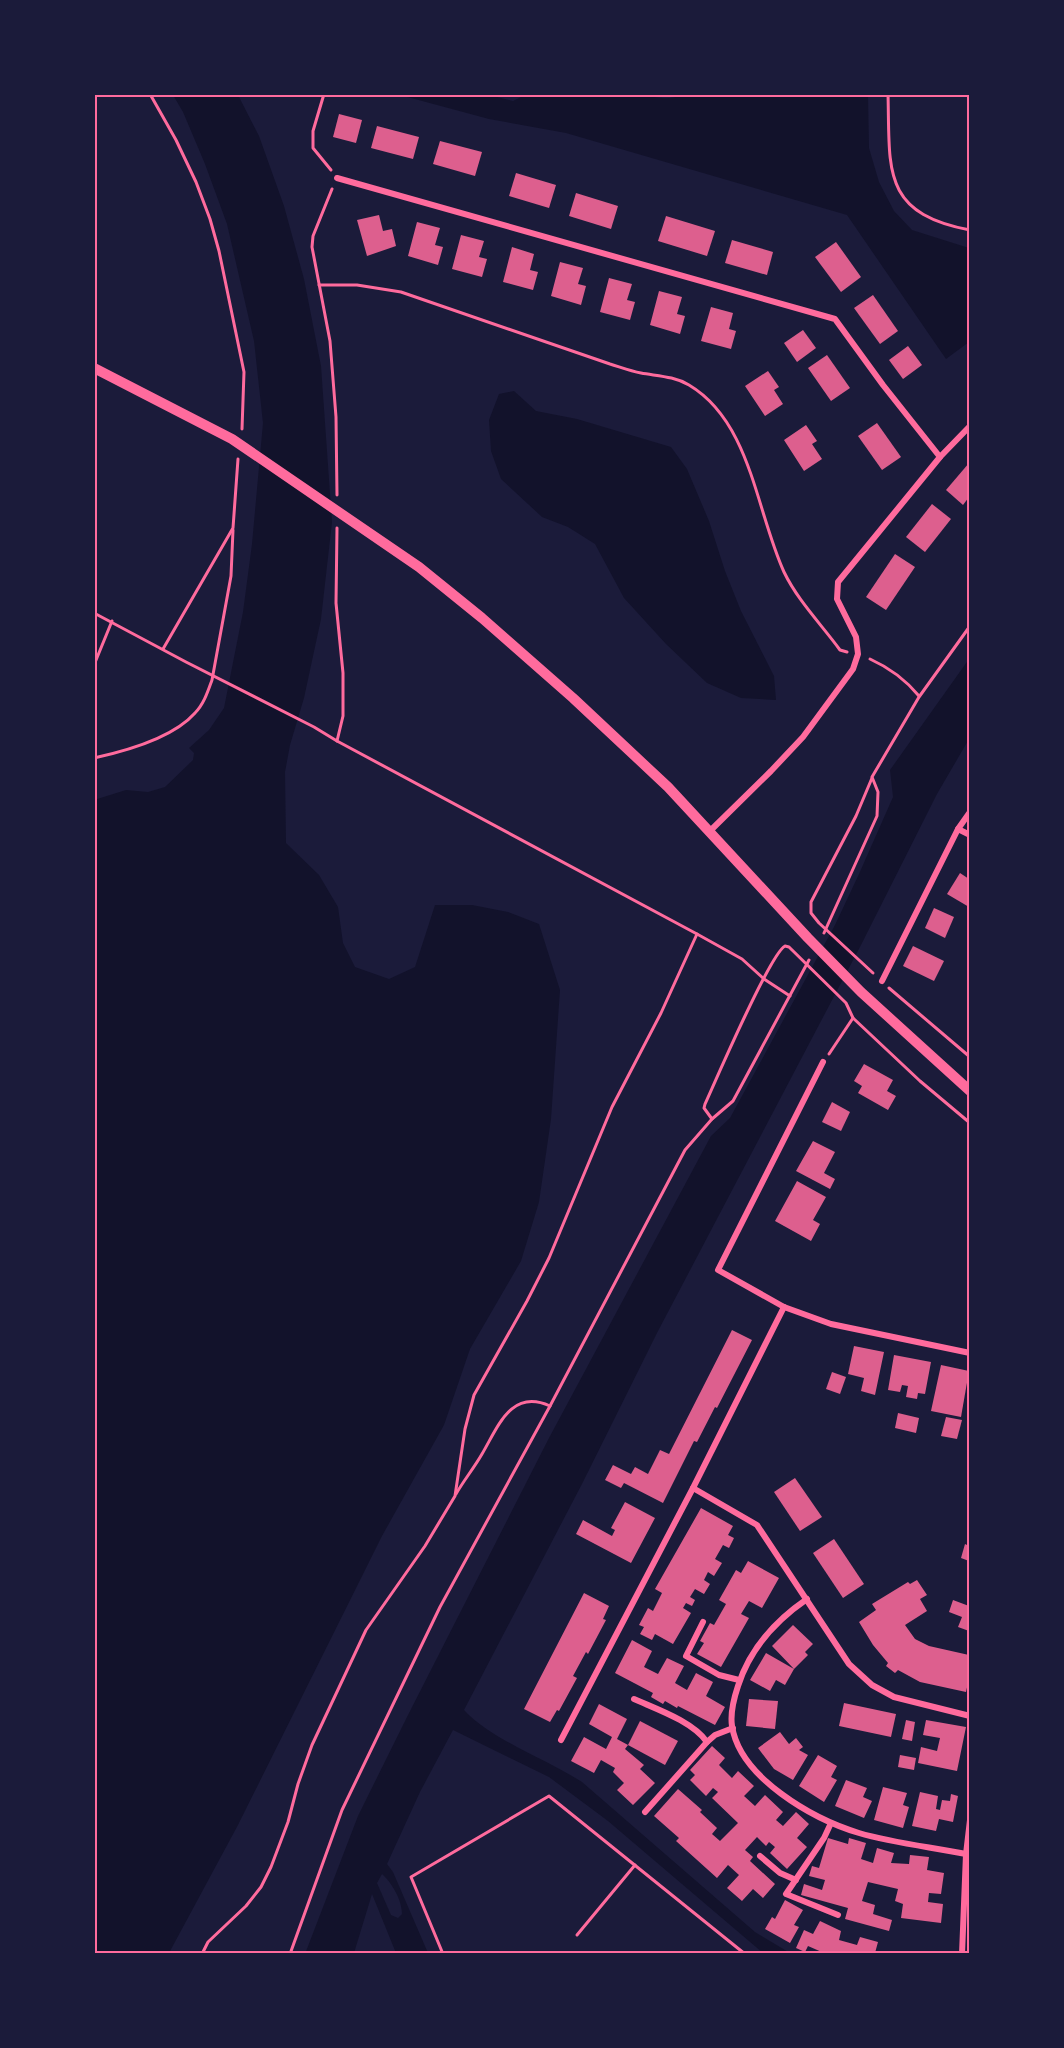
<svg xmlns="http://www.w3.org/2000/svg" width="1064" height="2048" viewBox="0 0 1064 2048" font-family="'Nunito Sans',sans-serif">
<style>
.water{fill:#12122b;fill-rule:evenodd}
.building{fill:#dd5f8e}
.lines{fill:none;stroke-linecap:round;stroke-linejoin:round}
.path{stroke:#ff6b9d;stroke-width:3}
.minor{stroke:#ff6b9d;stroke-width:6}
.tertiary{stroke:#ff6b9d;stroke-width:10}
.neatline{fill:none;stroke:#ff6b9d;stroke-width:2}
</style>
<rect width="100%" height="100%" fill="#1b1b3a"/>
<g class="water">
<polygon points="173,95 238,95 259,136 284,206 304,279 321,366 332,522 321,619 304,698 290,745 285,772 286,843 319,875 338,907 343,943 355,967 389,979 415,967 435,905 472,905 508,912 539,924 560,990 551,1119 539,1202 521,1261 470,1349 444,1425 382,1536 238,1825 169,1953 95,1953 94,800 126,790 148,792 165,787 193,760 194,753 189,748 209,730 224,708 243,612 252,544 263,423 254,341 227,224 205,164 183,112"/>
<path d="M525 95 644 94C657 99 671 100 684 94L868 95 869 148 879 182 894 211 912 230 969 248V342L946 359 847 215 566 133 489 119 400 95H489L513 101Z"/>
<polygon points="514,391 536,411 577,419 671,447 687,469 709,521 725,571 741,611 774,676 776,700 741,698 707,683 666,644 624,598 595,544 568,527 542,517 501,479 491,451 489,420 499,394"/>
<path d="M969 659V739L937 794 861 945 657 1333 583 1482 464 1710C492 1740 546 1759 582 1782L755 1932 790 1953H763L608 1821 549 1777 453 1730 420 1792 387 1864 393 1872 428 1953H396L372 1894 354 1953 305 1954 358 1816 407 1717 549 1438 711 1136 730 1118 835 925 859 874 893 797 890 770ZM382 1874C392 1883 402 1900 402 1914L398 1918 391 1915 377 1883Z"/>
</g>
<g class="building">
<polygon points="339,114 362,120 356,143 333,137"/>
<polygon points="377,126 419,137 413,159 371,148"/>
<polygon points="440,141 482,152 475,176 433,164"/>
<polygon points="516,173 556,185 549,208 509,196"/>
<polygon points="576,193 618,206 611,229 569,216"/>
<polygon points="379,215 383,231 392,229 396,246 367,256 357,220"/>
<polygon points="666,216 715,231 707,256 658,241"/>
<polygon points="417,222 440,228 435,245 443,247 438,265 408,256"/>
<polygon points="461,235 484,241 479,257 487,259 482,277 452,269"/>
<polygon points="732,240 773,252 767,275 725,263"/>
<polygon points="836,242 861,277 841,292 815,257"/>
<polygon points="512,247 534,254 530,270 538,272 533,290 503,282"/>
<polygon points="560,262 583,268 578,284 586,286 581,305 551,296"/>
<polygon points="609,278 632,284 627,300 635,302 630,320 600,312"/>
<polygon points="659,291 682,297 677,314 685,316 680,334 650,325"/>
<polygon points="873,295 898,331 880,344 854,308"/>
<polygon points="711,307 733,313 729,329 736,331 731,349 701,341"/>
<polygon points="803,330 816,348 797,362 784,343"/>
<polygon points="908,346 922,365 903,379 889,360"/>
<polygon points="827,355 850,388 831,401 808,368"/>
<polygon points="768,371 779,387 774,390 783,404 765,416 745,386"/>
<polygon points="877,423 901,457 882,470 858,436"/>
<polygon points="806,425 817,441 812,444 822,459 804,471 784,440"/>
<polygon points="969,463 969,497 963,505 946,490"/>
<polygon points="932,504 951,519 925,552 906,537"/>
<polygon points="895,554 915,567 886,610 866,597"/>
<polygon points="960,873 969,879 969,907 947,894"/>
<polygon points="934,908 954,917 945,938 925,928"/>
<polygon points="913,946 944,961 934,981 903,966"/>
<polygon points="864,1064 893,1080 887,1091 896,1096 888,1110 858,1093 862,1086 854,1081"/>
<polygon points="832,1102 850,1112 841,1131 822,1122"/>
<polygon points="813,1141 835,1152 824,1173 835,1179 830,1189 796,1171"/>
<polygon points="797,1181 826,1197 813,1220 820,1224 811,1241 775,1221"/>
<polygon points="732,1330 752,1340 717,1408 715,1407 697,1442 694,1441 663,1503 624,1483 621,1488 605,1480 613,1465 631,1474 635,1467 648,1474 660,1450 669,1454"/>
<polygon points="854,1346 884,1352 875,1395 861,1391 864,1378 848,1374"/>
<polygon points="894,1355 931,1362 925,1394 918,1393 917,1399 906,1397 908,1386 902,1385 900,1392 888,1390"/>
<polygon points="941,1365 969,1371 961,1417 931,1411"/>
<polygon points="832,1372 846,1377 840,1394 826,1389"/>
<polygon points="898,1413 919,1418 916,1433 895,1428"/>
<polygon points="946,1417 962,1420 957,1439 941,1436"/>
<polygon points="795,1478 822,1517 800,1531 774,1492"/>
<polygon points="625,1502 655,1518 631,1563 576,1534 583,1520 612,1536 615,1530 611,1528"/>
<polygon points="701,1508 733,1526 728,1535 734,1538 729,1548 723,1545 715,1559 722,1563 714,1576 708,1572 704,1580 710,1584 704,1594 695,1589 690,1597 695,1600 692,1606 686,1603 683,1608 691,1613 673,1644 655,1634 652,1640 640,1634 644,1627 639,1625 648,1608 653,1611 662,1593 655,1589"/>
<polygon points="834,1539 864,1584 843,1598 813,1553"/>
<polygon points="965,1544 969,1546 969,1561 961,1558"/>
<polygon points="748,1561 779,1578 762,1608 749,1601 741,1614 749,1618 721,1667 697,1654 704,1643 700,1641 710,1623 714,1625 726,1604 719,1600 736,1570 741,1573"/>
<polygon points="917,1580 927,1595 920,1599 927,1611 905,1625 915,1639 929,1646 969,1655 969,1678 966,1692 920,1682 898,1670 895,1673 886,1666 888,1663 873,1645 859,1622 876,1610 872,1604 908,1582 910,1584"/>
<polygon points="584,1593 609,1606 603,1619 606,1620 588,1654 586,1652 573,1676 577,1678 559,1711 557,1710 550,1722 524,1709"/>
<polygon points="953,1600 969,1606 969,1631 958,1627 962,1617 949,1612"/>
<polygon points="793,1625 813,1644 805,1652 808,1655 794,1669 785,1685 776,1680 770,1691 750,1680 766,1653 794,1669 772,1646"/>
<polygon points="632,1640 652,1651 644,1667 658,1674 667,1658 684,1666 675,1683 687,1690 696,1673 713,1682 706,1696 725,1707 715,1725 678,1706 677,1708 665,1701 663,1704 651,1697 653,1693 615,1673"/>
<polygon points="749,1699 778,1701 775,1729 746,1726"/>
<polygon points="844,1703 896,1714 891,1737 839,1726"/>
<polygon points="599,1704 627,1719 617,1739 628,1745 625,1749 644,1765 640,1769 655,1783 633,1805 617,1790 624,1783 613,1772 615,1768 601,1760 594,1773 571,1761 584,1737 606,1749 612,1737 589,1724"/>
<polygon points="906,1720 915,1722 912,1741 902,1739"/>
<polygon points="926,1720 966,1727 957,1771 918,1763 921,1747 937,1751 940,1738 923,1735"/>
<polygon points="640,1721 678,1741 665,1765 628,1745"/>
<polygon points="780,1732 789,1744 796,1738 803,1747 799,1750 808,1755 793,1780 774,1769 758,1748"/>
<polygon points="712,1746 725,1758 719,1765 732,1778 738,1771 754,1786 744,1796 755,1806 765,1795 783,1812 776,1820 783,1826 796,1812 809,1824 797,1838 807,1847 787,1869 770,1853 775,1847 769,1842 766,1846 757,1837 745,1850 753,1857 750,1861 775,1884 763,1898 753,1889 742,1901 727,1888 739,1875 728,1865 717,1878 676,1841 679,1838 654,1816 678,1789 702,1810 700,1812 717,1828 712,1834 720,1841 738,1823 712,1798 718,1792 713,1788 706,1796 690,1780 695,1775 690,1770"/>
<polygon points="818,1755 837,1766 831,1777 837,1780 824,1802 799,1786"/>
<polygon points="900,1755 916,1758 914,1770 898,1767"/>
<polygon points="846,1780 867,1788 863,1797 872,1801 864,1818 835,1806"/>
<polygon points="883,1787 907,1793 903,1805 909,1807 903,1828 874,1820"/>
<polygon points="920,1792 938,1796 936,1809 940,1810 942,1800 950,1801 951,1794 958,1796 953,1822 939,1819 936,1831 912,1826"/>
<polygon points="828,1838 848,1844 849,1838 866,1843 861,1859 873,1863 877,1848 894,1853 891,1863 909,1864 910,1855 929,1857 927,1870 944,1873 941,1894 929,1893 928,1902 943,1904 941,1923 901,1918 903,1904 895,1901 898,1889 868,1882 862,1901 875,1905 873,1914 892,1920 889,1931 845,1919 848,1908 801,1895 804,1884 822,1890 825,1880 809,1876 812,1866 819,1868"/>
<polygon points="785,1900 803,1910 794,1925 799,1927 790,1943 765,1929 772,1917 775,1919"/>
<polygon points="820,1921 841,1931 839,1940 857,1945 860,1937 878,1942 875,1953 824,1953 808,1946 805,1952 796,1948 804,1930 813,1934"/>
</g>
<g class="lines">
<g class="path">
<polyline points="150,94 176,140 196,182 210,219 219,251 244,372 242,429"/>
<polyline points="324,94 313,131 313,148 331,170"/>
<path d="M888 94C890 170 881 213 970 230"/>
<polyline points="332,189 313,236 312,247 330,341 336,417 337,495"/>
<path d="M319 285H357L401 292 610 364C620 367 630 371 641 373 657 376 674 376 689 385 751 422 756 511 784 572 798 601 821 624 840 650L847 652"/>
<polyline points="94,613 186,662 314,727 337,741 697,934 742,959 764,979 790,996"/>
<polyline points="163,649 233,528 238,459"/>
<path d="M870 659C890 668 905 679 919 696"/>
<polyline points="94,665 112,621"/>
<polyline points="337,741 343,716 343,673 336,603 337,528"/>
<path d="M94 758C126 751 173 738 195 713 204 704 208 691 212 680L231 576 233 530"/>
<polyline points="872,778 856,816 811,902 811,913 819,923 873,973"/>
<polyline points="824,933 877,816 878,792 872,777 919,697 970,626"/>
<polyline points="889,988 970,1057"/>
<polyline points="829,1054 853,1018"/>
<path d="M712 1119 704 1108 705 1104C716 1080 770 954 785 946L789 947 846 1003 853 1018 920 1081 970 1123"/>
<path d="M456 1494C464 1480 474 1468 482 1454 498 1427 511 1388 550 1406"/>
<polyline points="577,1935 635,1865"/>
<polyline points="202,1954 208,1942 246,1906 261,1887 271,1867 288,1822 298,1784 312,1745 366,1630 425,1546 455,1496 465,1429 474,1395 527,1301 549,1258 612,1107 661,1013 697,934"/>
<polyline points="290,1954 342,1810 440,1607 550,1406 685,1150 712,1119 733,1101 809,960"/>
<polyline points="443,1954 411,1877 549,1796 745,1954"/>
</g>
<g class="minor">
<polyline points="337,178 835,319 883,385 940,457 838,582 837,599 856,637 858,654 853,669 803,737 771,771 710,831"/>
<polyline points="940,457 970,426"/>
<polyline points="958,829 970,835"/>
<polyline points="882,981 958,829 970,812"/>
<polyline points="823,1062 718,1270 784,1307 831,1324 970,1353"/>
<polyline points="693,1488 757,1525 849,1664 872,1685 894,1697 970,1716"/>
<path d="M807 1599C775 1621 750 1648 738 1686 734 1698 730 1713 732 1726 740 1778 813 1819 859 1833 893 1843 931 1847 966 1854"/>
<polyline points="703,1622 686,1656 719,1675 739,1680"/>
<path d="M634 1699C656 1709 692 1721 707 1742"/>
<polyline points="561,1740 693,1488 784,1307"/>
<polyline points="645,1812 707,1742 715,1735 733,1728"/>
<polyline points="831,1823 824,1838 786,1894 838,1915"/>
<polyline points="760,1856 780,1873 796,1880"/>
<polyline points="962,1954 966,1854 970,1820"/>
</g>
<polyline class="tertiary" points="94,368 232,439 419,567 482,618 573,698 668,787 808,938 861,992 970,1091"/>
</g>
<rect width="1064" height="2048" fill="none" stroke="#1b1b3a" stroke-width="192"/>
<rect x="96" y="96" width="872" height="1856" class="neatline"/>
</svg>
